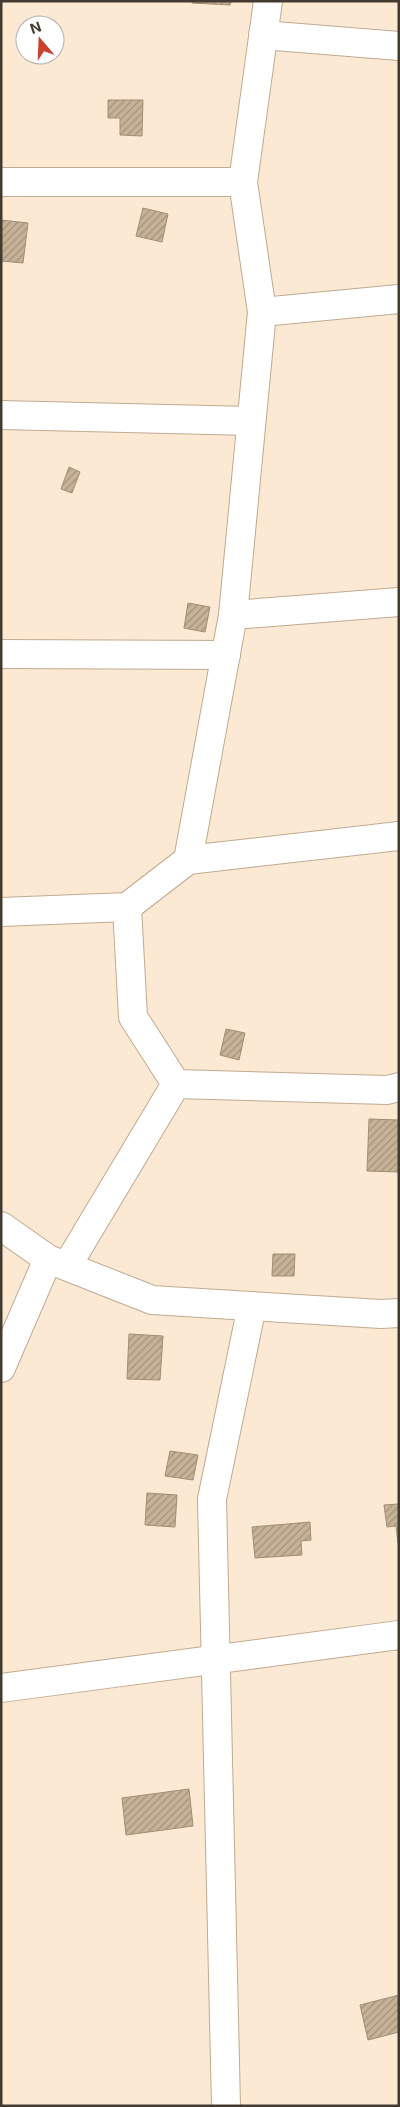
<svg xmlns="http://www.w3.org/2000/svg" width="400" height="2107" viewBox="0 0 400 2107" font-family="Inter,sans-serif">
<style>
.building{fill:url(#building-hatch);stroke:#a18e73}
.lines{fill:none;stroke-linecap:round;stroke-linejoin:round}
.street-casing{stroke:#c1aa90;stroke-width:30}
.street{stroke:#fff;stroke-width:28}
</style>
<defs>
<pattern id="building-hatch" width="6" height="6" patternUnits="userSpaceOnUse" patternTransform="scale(1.25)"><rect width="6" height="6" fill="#c6b297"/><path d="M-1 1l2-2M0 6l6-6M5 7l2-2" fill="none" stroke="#a2927c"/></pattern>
</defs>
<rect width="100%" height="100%" fill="#fce9d3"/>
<g class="building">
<polygon points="192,1 231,1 230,5 192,3"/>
<polygon points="108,100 143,100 142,136 120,135 120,118 108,118"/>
<polygon points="143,208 168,214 162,242 136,236"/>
<polygon points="1,220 28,223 23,263 1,261"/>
<polygon points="69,467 80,472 72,493 61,489"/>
<polygon points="188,603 210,607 205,632 184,628"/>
<polygon points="226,1029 245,1033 239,1060 220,1055"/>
<polygon points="369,1119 399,1120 399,1172 367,1171"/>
<polygon points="273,1254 295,1254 294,1276 272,1276"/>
<polygon points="129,1334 163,1336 160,1380 127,1379"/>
<polygon points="170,1451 198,1455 193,1480 165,1476"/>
<polygon points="147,1493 177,1495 175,1527 145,1525"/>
<polygon points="399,1504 399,1543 398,1543 396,1526 387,1527 384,1505"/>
<polygon points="310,1522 311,1540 301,1541 302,1555 255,1558 252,1527"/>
<polygon points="189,1789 193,1826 126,1835 122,1798"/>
<polygon points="399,1995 399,2032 368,2040 360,2005"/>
</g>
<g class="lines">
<defs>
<g id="street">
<polyline points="263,35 399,46"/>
<polyline points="1,182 243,182"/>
<polyline points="262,312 399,299"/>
<polyline points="1,415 251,421"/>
<polyline points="233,615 399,602"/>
<polyline points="1,654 226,655"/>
<polyline points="188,860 233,615 262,312 243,182 268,1"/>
<polyline points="127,907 133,1017 176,1084"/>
<polyline points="1,912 127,907 188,860 399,836"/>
<polyline points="1,1226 48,1259 152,1300 381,1314 399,1313"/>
<polyline points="67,1266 176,1084 387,1090 399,1087"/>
<polyline points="1,1368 48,1259"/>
<polyline points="1,1688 399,1635"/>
<polyline points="226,2106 212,1499 252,1306"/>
</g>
</defs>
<use href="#street" class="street-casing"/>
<use href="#street" class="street"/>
</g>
<rect width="400" height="2107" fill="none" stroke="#443b30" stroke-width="5"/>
<g transform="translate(40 40) rotate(341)"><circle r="24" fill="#ffffff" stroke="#b4b1ac"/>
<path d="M0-4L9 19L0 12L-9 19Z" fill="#cb3f2d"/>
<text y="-8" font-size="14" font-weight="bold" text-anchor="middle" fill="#443b30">N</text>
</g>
</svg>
